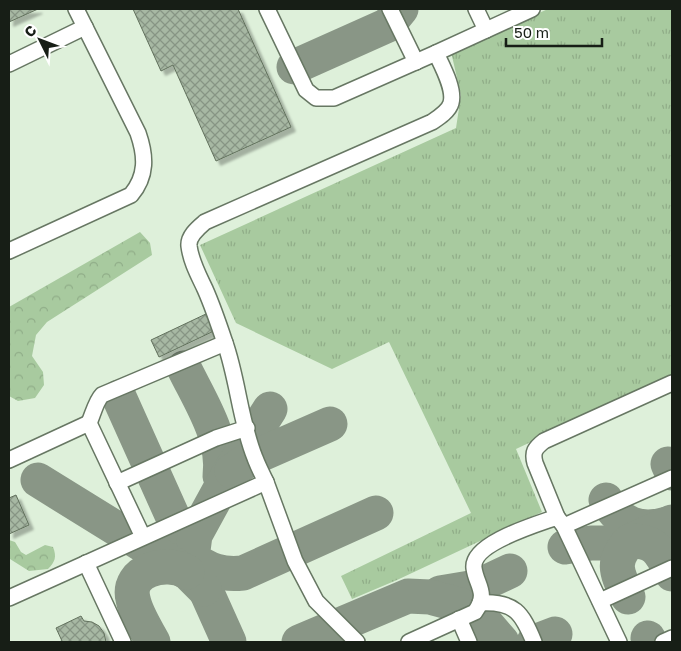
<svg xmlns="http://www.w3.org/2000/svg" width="681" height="651" viewBox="0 0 681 651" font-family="'Golos Text',sans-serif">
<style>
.grass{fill:url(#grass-tufts)}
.forest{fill:url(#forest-crowns)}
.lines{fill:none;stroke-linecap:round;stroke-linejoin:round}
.taxiway{stroke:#899686;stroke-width:35}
.building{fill:url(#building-cross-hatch);stroke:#62715d;filter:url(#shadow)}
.minor-casing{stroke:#677763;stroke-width:18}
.minor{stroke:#fff;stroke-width:15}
</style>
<defs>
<pattern id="grass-tufts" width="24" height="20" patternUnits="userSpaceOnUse" patternTransform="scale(1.25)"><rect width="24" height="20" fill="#a8ca9f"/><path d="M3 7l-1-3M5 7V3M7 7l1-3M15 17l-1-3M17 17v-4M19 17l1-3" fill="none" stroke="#90ad88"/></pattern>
<pattern id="forest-crowns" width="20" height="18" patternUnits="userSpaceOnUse" patternTransform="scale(1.25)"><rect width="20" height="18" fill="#a8ca9f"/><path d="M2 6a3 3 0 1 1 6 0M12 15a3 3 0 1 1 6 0" fill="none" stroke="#90ad88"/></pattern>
<pattern id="building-cross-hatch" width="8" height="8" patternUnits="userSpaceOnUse" patternTransform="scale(1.25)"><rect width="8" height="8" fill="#a7b8a3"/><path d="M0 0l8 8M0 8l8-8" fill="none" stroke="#879584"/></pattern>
<filter id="shadow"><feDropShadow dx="4.5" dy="4.5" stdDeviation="1" flood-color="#0004"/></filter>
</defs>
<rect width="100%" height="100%" fill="#def0da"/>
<polygon class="grass" points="548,9 672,9 672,376 516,449 542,512 397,580 352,599 341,576 471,513 389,342 332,369 236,323 200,245 456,128 461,95 451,52"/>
<g class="forest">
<polygon points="140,232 150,243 152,255 47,322 36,335 32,356 43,372 44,385 35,398 18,401 9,396 9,307"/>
<path d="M9 540 15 542 21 552 26 555 45 545 53 547C57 557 55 562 48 569L29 571 10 559Z"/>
</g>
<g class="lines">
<g class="taxiway">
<polyline points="294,67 388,25 401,9"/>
<path d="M184 368C200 401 225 438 220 476"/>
<polyline points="119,397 229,642"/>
<path d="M270 409 229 473 195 535 192 558C209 571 222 575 243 573L376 513"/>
<polyline points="668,464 672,473"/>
<polyline points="232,471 248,460 330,424"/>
<polyline points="38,480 188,573 204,589"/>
<path d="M606 500C620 524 640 532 667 524"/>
<polyline points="565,547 591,543 626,543 672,522"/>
<polyline points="440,593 476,587 510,571"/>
<path d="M628 597C617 573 610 562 630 541 656 540 661 553 672 574"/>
<polyline points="648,638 650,642"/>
<path d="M153 642C146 629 136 614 133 599 126 570 166 560 187 572"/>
<polyline points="299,642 408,596 430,597 460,605 483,620 502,642"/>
<polyline points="534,642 555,634"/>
</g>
</g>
<g class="building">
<polygon points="9,9 38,9 9,22"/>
<polygon points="133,9 238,9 291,127 216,161 173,65 161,71"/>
<polygon points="208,313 216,330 159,357 151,340"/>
<polygon points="16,495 29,525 9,534 9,498"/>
<polygon points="81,616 84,621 92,622 99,626 104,633 106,642 58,642 62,641 56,628"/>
</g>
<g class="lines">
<defs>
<g id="minor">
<polyline points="390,9 416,62"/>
<polyline points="476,9 486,30"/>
<polyline points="436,53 532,9"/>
<polyline points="9,64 85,27"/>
<path d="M9 251 131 195C147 176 146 156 138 133L76 9"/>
<path d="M89 423C93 414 96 401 102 395L225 343"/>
<polyline points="9,460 89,423 143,537"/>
<path d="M266 482C262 474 258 466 255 458 240 421 238 380 225 343 219 325 213 307 205 289 199 276 191 262 189 246 188 236 198 228 205 222L432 122C438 118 449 111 451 103 455 89 442 66 436 53L334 98H316L306 90 267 9"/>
<polyline points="117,483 216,438 247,428"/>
<path d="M557 517 535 463C532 452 535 448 544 441L672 383"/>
<polyline points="564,526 672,478"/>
<polyline points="86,563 123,642"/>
<polyline points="9,598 266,482 295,561 316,601 357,642"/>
<polyline points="600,601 672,568"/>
<path d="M480 603C515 601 522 613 534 642"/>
<polyline points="459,619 469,642"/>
<path d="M409 642 475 612C489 593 476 585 474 568 471 543 538 524 557 517L564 526 619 642"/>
<polyline points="663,642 672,638"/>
</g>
</defs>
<use href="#minor" class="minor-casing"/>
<use href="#minor" class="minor"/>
</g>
<rect width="681" height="651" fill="none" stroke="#171e16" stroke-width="20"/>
<g transform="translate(40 40) rotate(312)" stroke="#ffffff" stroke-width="4" paint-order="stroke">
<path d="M0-4L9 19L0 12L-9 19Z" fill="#171e16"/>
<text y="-8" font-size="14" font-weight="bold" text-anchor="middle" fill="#171e16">С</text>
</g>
<path d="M506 38v8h96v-8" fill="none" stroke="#171e16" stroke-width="2.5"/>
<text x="514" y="38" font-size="15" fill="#171e16" stroke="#ffffff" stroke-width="4" paint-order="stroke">50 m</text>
</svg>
